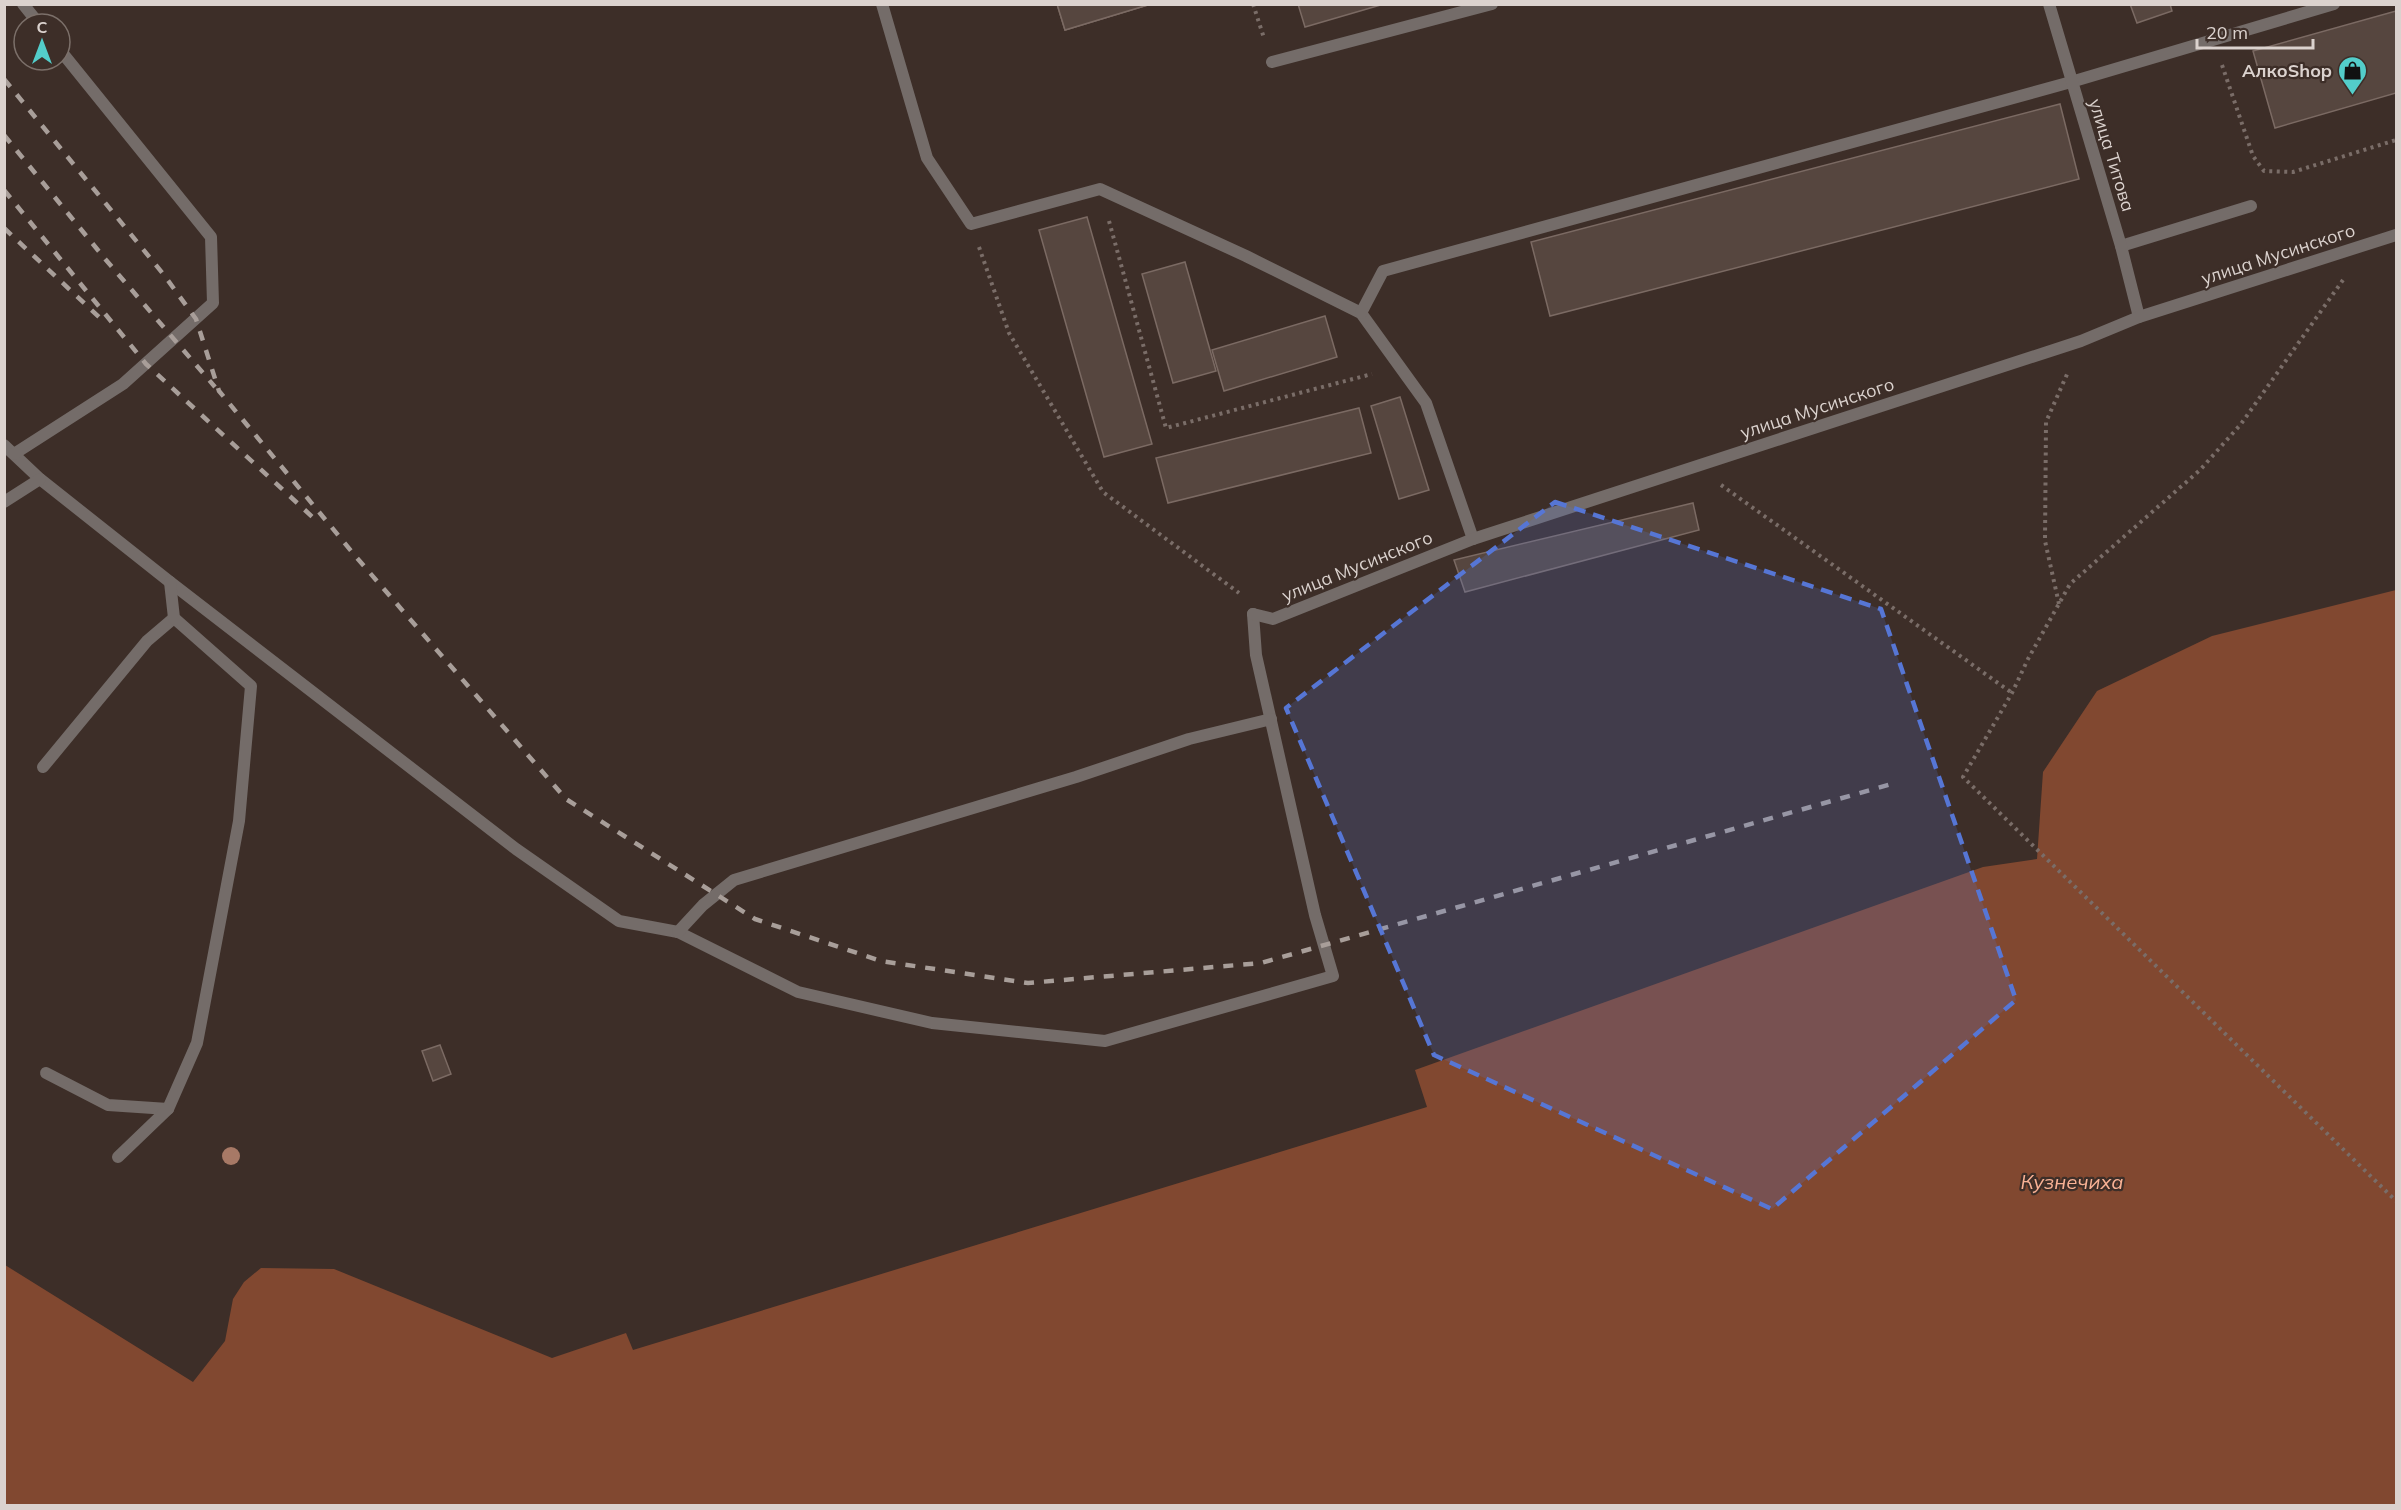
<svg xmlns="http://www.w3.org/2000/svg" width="2401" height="1510" viewBox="0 0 2401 1510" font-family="Mulish,sans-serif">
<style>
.water{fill:#814830}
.building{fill:#56463f;stroke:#7b6a63;stroke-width:1.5}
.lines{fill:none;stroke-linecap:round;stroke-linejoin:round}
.path{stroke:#7a6d68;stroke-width:4;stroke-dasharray:3 4.5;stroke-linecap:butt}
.lane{stroke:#746c69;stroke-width:12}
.street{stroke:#746c69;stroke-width:12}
.rail{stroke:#a89e99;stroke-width:4.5;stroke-dasharray:10 10;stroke-linecap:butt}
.tree{fill:#a77966}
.marked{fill:#5676d5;fill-opacity:0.2;stroke:#5676d5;stroke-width:4.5;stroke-dasharray:12 8;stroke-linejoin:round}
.labels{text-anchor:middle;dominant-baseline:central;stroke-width:4.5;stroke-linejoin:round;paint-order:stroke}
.poi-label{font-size:18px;font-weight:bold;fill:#dbd2ce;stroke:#3d2e28;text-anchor:end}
.street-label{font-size:18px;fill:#dbd2ce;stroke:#3d2e28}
.water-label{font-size:20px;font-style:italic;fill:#f9b295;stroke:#3d2e28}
</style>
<rect width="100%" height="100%" fill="#3d2e28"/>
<polygon class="water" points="2396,590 2396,1505 5,1505 5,1265 193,1382 225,1341 233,1299 244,1282 261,1268 334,1269 552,1358 626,1333 633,1350 1427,1107 1415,1070 1983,867 2037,859 2043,772 2097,691 2212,636"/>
<g class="building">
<polygon points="1057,4 1151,4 1065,30"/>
<polygon points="1057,4 1151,4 1065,30"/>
<polygon points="1298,4 1384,4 1305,27"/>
<polygon points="2130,4 2170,4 2172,11 2137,23"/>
<polygon points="2396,11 2396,93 2275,128 2253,51"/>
<polygon points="2060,104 2079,179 1550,316 1531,242"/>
<polygon points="1087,217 1152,444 1104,457 1039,230"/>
<polygon points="1185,262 1216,371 1173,383 1142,274"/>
<polygon points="1325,316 1337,357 1224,391 1212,350"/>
<polygon points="1400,397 1429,490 1399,499 1371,406"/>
<polygon points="1359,408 1371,453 1168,503 1156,458"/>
<polygon points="1693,503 1699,530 1465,592 1454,560"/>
<polygon points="440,1045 451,1074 433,1081 422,1051"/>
</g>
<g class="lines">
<g class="path">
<polyline points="1253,4 1264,38"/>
<polyline points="2222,65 2253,156 2264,171 2293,172 2396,140"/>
<polyline points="1109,221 1166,428 1372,374"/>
<polyline points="979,247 1009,333 1103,492 1239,593"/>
<polyline points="2343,280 2241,424 2200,470 2070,584 2028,659 2012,693 1963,777 2396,1201"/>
<polyline points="1721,485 2012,693"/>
<polyline points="2059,604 2045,541 2046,422 2068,372"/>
</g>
<g class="lane">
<polyline points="23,4 39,24"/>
<polyline points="882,4 927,158 971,224 1100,189 1246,256 1361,313 1426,403 1473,539"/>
<polyline points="1272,62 1492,4"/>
<polyline points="2121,246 2251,206"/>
<polyline points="1361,313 1383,271 2071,82 2334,4"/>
<polyline points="4,445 40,479 170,582 516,849 619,921 678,932 798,992 932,1023 1105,1041 1333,976 1315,915 1256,655 1253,614"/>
<polyline points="14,454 123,384 213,303 211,237 60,50"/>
<polyline points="4,502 40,479"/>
<polyline points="43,767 147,641 174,618"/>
<polyline points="678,932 703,905 734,880 1076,777 1189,739 1271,719"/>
<polyline points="46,1073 108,1105 168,1109"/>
<polyline points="118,1157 168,1109 197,1043 239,821 251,686 174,618 170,582"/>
</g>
<g class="street">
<polyline points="2049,4 2121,246 2139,317"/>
<polyline points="1253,614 1273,619 1473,539 2081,341 2139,317 2396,235"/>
</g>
<g class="rail">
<polyline points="4,79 164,275 196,319 219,391 357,558 566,799 755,919 881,961 1028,983 1261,963 1895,783"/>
<polyline points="4,135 106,260 215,387"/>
<polyline points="4,190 146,364 319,523"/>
<polyline points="4,228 100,318"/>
</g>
</g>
<circle class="tree" cx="231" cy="1156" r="9"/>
<path class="marked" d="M1555 502 1881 609 2016 1000 1772 1209 1434 1055 1286 708Z"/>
<defs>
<symbol id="shop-pin" viewBox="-11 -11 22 30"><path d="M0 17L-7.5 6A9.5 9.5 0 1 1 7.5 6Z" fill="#53cdca" stroke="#3d2e28"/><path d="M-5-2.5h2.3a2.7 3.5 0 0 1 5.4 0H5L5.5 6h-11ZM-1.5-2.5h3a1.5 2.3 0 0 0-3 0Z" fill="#111"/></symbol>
</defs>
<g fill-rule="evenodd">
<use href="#shop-pin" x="2336" y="54" width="33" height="45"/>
</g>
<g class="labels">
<g class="poi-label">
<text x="2332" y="70">АлкоShop</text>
</g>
<g class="street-label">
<text transform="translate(2112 155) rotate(73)">улица Титова</text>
<text transform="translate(2278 254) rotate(-18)">улица Мусинского</text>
<text transform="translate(1817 408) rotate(-18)">улица Мусинского</text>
<text transform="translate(1357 566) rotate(-22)">улица Мусинского</text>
</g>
<g class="water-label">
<text x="2072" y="1181">Кузнечиха</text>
</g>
</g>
<rect width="2401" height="1510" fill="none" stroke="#dbd2ce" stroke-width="12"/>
<g transform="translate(42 42)"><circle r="28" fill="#3d2e28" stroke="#7c706a" stroke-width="1.5"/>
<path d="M0-4.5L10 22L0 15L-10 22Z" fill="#53cdca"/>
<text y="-9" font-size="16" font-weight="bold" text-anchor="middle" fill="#dbd2ce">С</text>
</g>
<path d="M2197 39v9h116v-9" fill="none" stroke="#dbd2ce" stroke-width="3"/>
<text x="2206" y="39" font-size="18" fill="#dbd2ce" stroke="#3d2e28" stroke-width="4.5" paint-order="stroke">20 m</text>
</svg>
